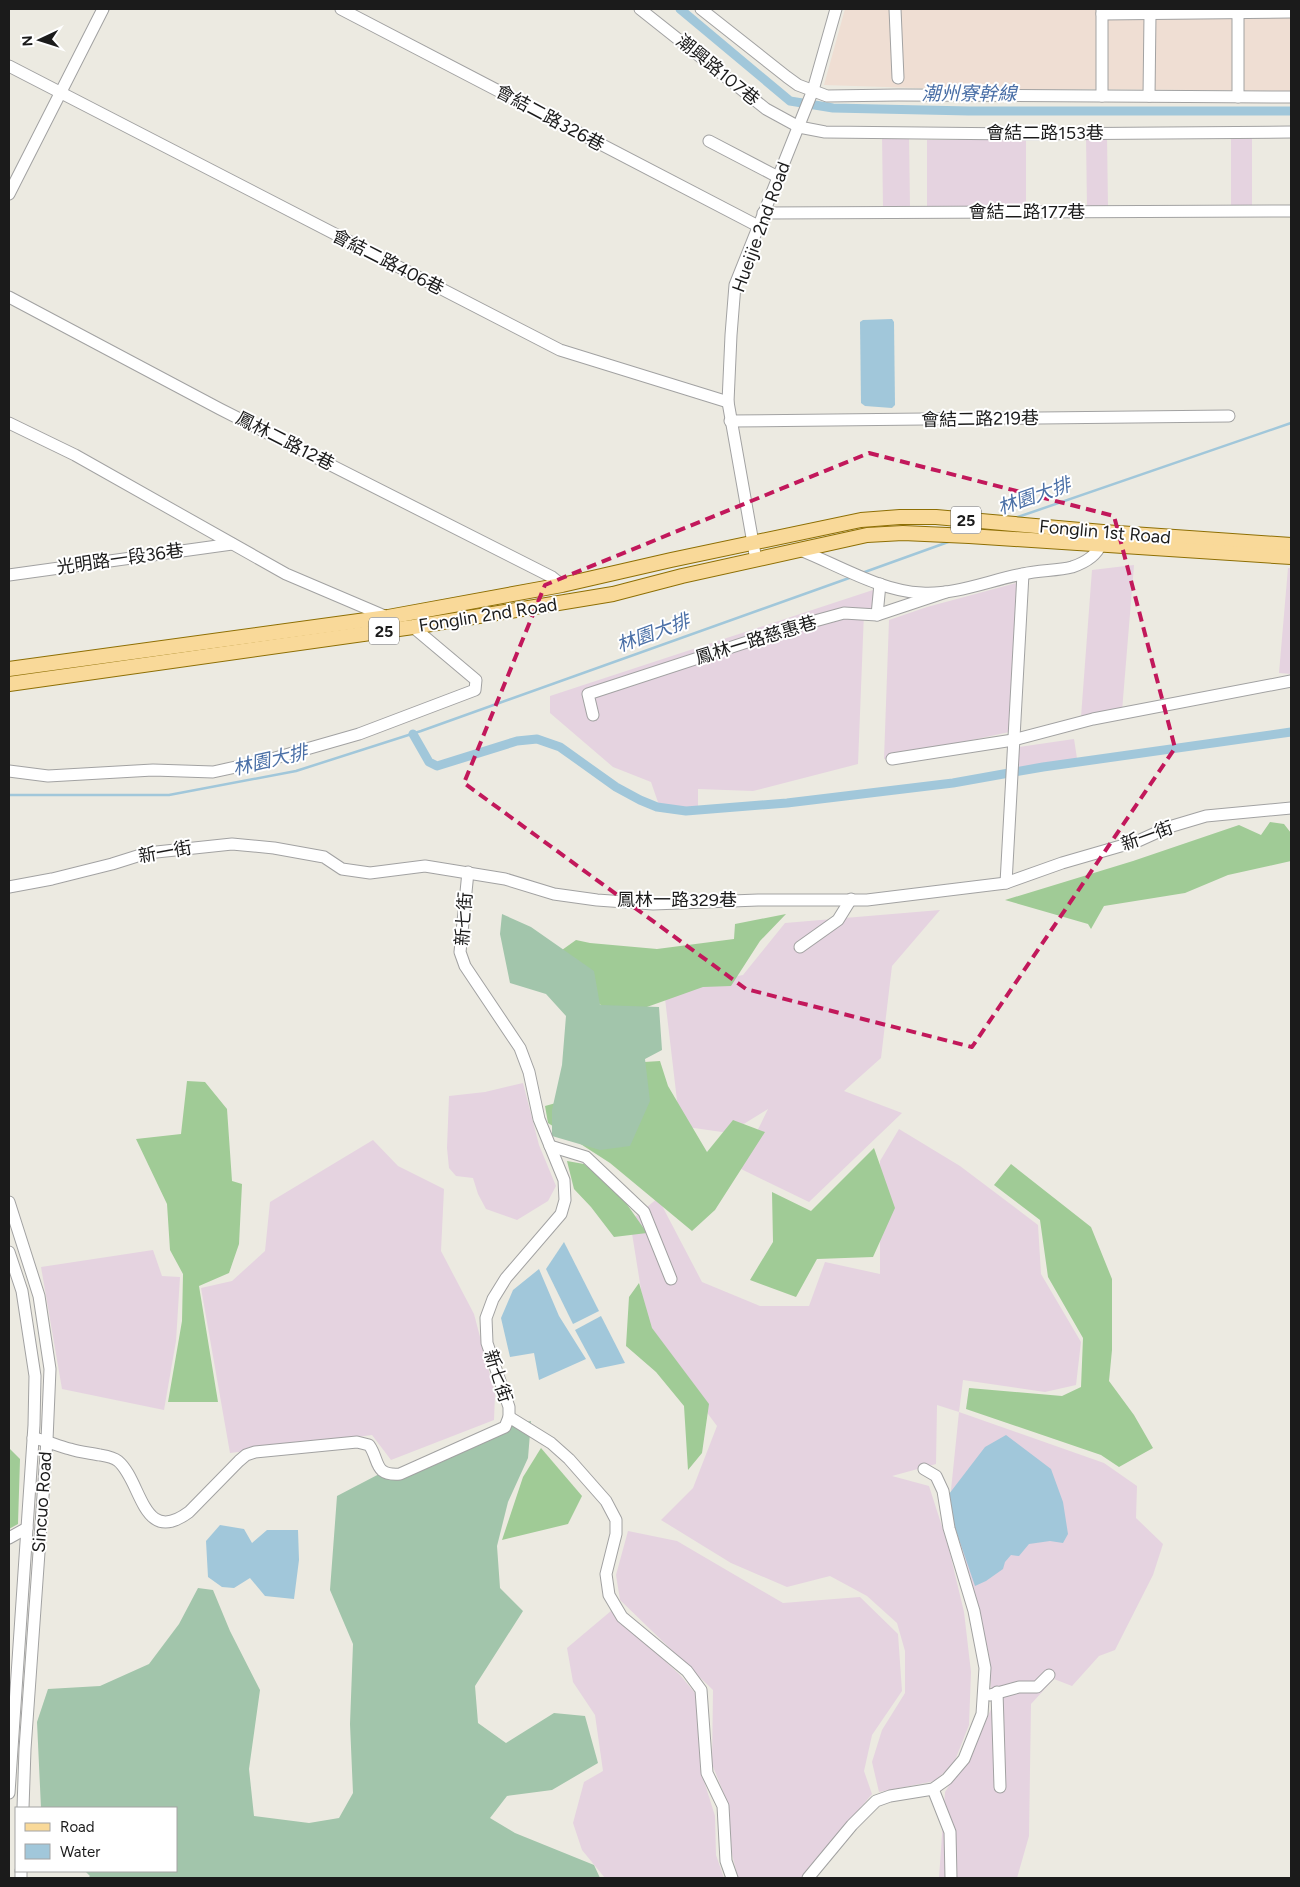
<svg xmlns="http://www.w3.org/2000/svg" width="1300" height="1887" viewBox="0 0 1300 1887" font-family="Figtree,'Noto Sans TC',sans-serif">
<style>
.industrial{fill:#e5d3e0}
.military{fill:#efded3}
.forest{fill:#a0cb96}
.cemetery{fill:#a2c5ab}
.water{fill:#a1c7da}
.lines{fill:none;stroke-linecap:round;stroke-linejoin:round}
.stream{stroke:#a1c7da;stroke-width:2.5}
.canal{stroke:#a1c7da;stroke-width:9}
.minor-casing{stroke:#a2a2a2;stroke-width:13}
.major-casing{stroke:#8e6f04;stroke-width:16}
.minor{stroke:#fff;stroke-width:11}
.major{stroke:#f9d999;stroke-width:14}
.marked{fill:none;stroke:#c2185b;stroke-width:4;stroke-dasharray:10 6;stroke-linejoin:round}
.labels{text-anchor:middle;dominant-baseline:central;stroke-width:4;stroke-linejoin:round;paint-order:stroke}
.shield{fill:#fff;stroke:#5f5f5f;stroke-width:1}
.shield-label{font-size:16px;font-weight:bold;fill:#1b1b1b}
.street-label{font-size:18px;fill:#1b1b1b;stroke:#fff}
.water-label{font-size:19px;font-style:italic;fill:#4b70a7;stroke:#fff}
</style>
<rect width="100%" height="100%" fill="#eceae1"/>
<g class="industrial">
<polygon points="909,134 910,208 883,208 882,135"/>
<rect x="1231" y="134" width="21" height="72"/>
<polygon points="959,135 1026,135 1026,209 927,209 927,140 958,140"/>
<polygon points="1107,135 1108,208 1087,208 1086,136"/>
<polygon points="1134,565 1122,711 1081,717 1092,570"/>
<polygon points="1288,568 1291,568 1291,674 1279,673"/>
<polygon points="1024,581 1014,731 884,759 889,620 927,607"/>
<polygon points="876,589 878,606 864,612 858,764 753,791 698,789 698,813 661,811 651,782 613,767 550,713 550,696"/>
<polygon points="1074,739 1078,765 1019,773 1019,747"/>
<polygon points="940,910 892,966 881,1058 844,1091 902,1113 809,1202 739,1168 768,1109 729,1133 680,1126 664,990 743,975 785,923"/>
<polygon points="523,1083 539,1145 556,1186 548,1201 517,1220 486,1209 478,1194 473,1178 456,1176 449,1168 447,1148 449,1096 485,1092"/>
<polygon points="899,1129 960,1166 1038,1225 1041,1274 1081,1342 1076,1385 1045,1392 963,1380 959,1412 1104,1463 1137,1486 1136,1518 1163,1544 1153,1575 1115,1650 1099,1656 1072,1686 1054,1679 1031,1704 1029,1836 1017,1878 939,1878 945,1792 976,1743 992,1707 989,1655 973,1588 955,1528 951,1490 959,1412 937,1405 936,1464 892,1476 929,1486 948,1545 964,1612 971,1672 969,1725 954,1763 935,1781 879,1792 872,1762 882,1730 905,1693 905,1651 897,1623 867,1596 830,1576 787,1587 731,1563 661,1520 693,1488 717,1426 648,1333 630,1221 658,1198 702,1282 760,1306 809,1306 825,1262 880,1274 880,1161"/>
<polygon points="373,1140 398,1166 444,1189 441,1251 474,1314 495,1394 494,1420 391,1460 372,1435 230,1453 201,1288 232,1281 265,1251 270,1202"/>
<polygon points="153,1250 162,1276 180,1277 176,1341 164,1410 62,1389 41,1267"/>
<polygon points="628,1531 677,1541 783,1603 860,1597 898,1634 902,1691 872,1735 864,1771 872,1794 802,1878 738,1878 732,1854 728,1804 712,1764 713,1690 620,1600 616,1575"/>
<polygon points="611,1611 680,1675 695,1693 700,1733 700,1768 715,1816 716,1855 724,1878 605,1878 582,1850 573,1823 584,1782 603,1771 595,1715 573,1682 567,1648"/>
</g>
<polygon class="military" points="845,9 1291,9 1291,91 1090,89 978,90 824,85"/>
<g class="forest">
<polygon points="1270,822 1284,824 1291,833 1291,861 1228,875 1185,893 1104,906 1091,929 1088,924 1005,900 1133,861 1239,825 1261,835"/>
<polygon points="786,914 760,941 731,986 703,987 616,1018 548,960 576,940 590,943 657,949 734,939 735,924"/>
<polygon points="660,1061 668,1086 707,1152 733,1120 765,1132 715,1210 692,1231 610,1163 548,1123 545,1106 585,1095 628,1063"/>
<polygon points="187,1081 205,1082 227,1109 232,1181 242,1184 239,1244 229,1273 199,1286 218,1402 168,1402 182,1321 183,1274 170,1250 167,1204 136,1139 181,1134"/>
<polygon points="874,1148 895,1208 873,1257 817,1259 796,1297 750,1280 773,1242 772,1192 811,1211"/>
<polygon points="567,1161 584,1164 619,1193 647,1233 614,1237 591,1207 574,1189"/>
<polygon points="1011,1164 1091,1227 1112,1279 1112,1350 1109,1381 1134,1415 1153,1448 1119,1467 1101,1455 966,1409 969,1388 1062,1396 1081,1387 1083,1338 1048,1277 1040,1220 994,1185"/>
<polygon points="639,1283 652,1328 709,1404 702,1453 688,1470 684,1406 656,1372 626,1346 629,1297"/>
<polygon points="9,1448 20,1459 18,1524 9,1529"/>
<polygon points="541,1448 582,1496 568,1524 502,1540 523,1477"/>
</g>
<g class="cemetery">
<polygon points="502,914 531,927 594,971 600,1005 659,1007 662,1050 645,1059 650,1101 630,1146 600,1150 552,1136 552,1110 562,1065 566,1016 546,994 510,983 500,934"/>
<polygon points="531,1421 528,1458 508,1502 497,1546 500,1588 523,1611 475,1686 478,1723 506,1743 554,1713 585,1716 598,1763 552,1790 507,1796 490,1818 515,1833 594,1865 600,1878 88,1878 90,1876 85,1871 176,1871 176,1808 41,1808 37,1722 48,1689 100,1686 149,1664 179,1624 198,1588 213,1590 230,1631 260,1690 249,1769 254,1816 309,1823 339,1818 353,1793 350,1724 353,1644 330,1590 337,1496 385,1471 427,1465 434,1452 471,1438 489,1429"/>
</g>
<g class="water">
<polygon points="892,319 894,322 895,405 892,408 865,406 861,403 860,322 863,320"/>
<polygon points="564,1242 599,1311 573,1324 546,1269"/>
<polygon points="539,1269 559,1316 586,1359 539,1380 534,1353 510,1357 501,1318 513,1290"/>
<polygon points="601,1316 625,1363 596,1369 575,1330"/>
<polygon points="1006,1435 1051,1469 1063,1502 1068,1534 1063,1543 1050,1541 1029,1544 1019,1556 1011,1555 1005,1562 1003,1569 986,1581 975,1586 952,1519 949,1494 985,1447"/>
<polygon points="220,1525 244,1529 252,1543 267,1530 298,1530 299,1560 294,1599 265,1596 250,1578 234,1588 222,1587 208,1577 206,1541"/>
</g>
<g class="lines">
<g class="stream">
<polyline points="1015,518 1291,423"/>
<polyline points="862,573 951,541"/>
<polyline points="9,795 169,795 296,771 421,731 852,577"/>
</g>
<g class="canal">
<polyline points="680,9 790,101 833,108 969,111 1291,111"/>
<polyline points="413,734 429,762 437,766 517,741 537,739 560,747 616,787 640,800 657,807 686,811 787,803 953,783 1043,767 1291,732"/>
</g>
<defs>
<g id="minor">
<polyline points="341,9 758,226"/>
<polyline points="640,9 766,109 799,127 825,132 1022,134 1291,132"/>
<polyline points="701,9 787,77 798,85 827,96 898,95 1291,97"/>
<polyline points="895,9 898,78"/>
<polyline points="1102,14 1291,12"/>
<polyline points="9,66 560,350 728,402"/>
<polyline points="1102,96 1102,9"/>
<polyline points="1149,96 1150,15"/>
<polyline points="1238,97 1238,9"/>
<polyline points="709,141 778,177"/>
<polyline points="9,194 103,9"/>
<polyline points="763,213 1291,211"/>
<polyline points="9,297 220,409 552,577 562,585"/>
<polyline points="730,421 1229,416"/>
<polyline points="9,423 75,455 286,574 387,617"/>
<path d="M800 550C838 565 880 591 922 593 956 595 990 580 1023 574 1039 570 1057 571 1072 567 1084 563 1096 557 1101 544"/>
<polyline points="756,560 728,402 731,335 735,285 813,90 836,9"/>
<polyline points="9,575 232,544"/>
<polyline points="877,615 880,584"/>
<polyline points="593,715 588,694 793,627 844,613 877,615 946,592"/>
<polyline points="892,759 1013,740 1093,719 1291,681"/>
<polyline points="9,771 48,776 153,770 213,772 268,760 359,734 475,690 476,680 413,627"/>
<polyline points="1006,883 1023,574"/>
<polyline points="9,887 52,879 112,864 147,853 232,844 274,848 324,857 342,869 370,873 425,866 505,879 554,894 597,900 653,904 758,900 867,900 1006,883 1062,863 1138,841 1169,827 1206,816 1291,808"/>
<polyline points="800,947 838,920 851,899"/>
<polyline points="550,1146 586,1157 644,1212 671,1279"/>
<polyline points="9,1202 39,1296 50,1369 47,1440 25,1749 23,1808"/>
<polyline points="9,1252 22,1291 35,1376 34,1425 9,1793"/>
<polyline points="509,1417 551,1443 569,1459 606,1501 616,1520 616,1534 606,1574 609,1595 622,1617 687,1671 701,1690 707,1773 723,1806 726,1861 732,1878"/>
<path d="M33 1438C46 1440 57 1446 70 1449 79 1452 90 1453 100 1455 106 1456 113 1457 118 1461 142 1481 142 1547 189 1512L239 1461 246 1455 255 1452 357 1442 369 1445C380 1460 373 1476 400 1474L505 1427 509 1417V1407L487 1343 486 1318 493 1299 506 1278 561 1214 565 1200 564 1180 539 1119 529 1072 520 1048 465 966 460 952 468 872"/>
<polyline points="9,1538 27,1528"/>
<polyline points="997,1692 1000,1787"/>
<polyline points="990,1695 1019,1687 1037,1687 1049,1675"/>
<polyline points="933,1789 950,1832 951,1878"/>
<polyline points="21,1878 21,1871"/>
<polyline points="808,1878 852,1825 876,1801 890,1796 933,1789 947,1779 964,1759 982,1714 985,1668 974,1611 949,1528 943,1491 936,1476 924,1469"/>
</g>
<g id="major">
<polyline points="9,669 388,617 562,585 671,560 861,520 900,517 936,517 1103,532 1291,545"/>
<polyline points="9,684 413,627 613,594 682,576 867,535 903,533 969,536 1291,557"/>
</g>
</defs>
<use href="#minor" class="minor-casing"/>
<use href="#major" class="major-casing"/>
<use href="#minor" class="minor"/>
<use href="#major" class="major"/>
</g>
<path class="marked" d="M869 453 1114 516 1175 748 972 1047 746 989 464 783 545 585Z"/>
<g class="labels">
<g class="shield">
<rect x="951" y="506.5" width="30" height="27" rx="4"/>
<rect x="369" y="617.5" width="30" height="27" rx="4"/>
</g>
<g class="shield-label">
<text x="966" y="520">25</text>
<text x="384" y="631">25</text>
</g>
<g class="street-label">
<text transform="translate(718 70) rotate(39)">潮興路107巷</text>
<text transform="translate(550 118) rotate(28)">會結二路326巷</text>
<text x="1045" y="133">會結二路153巷</text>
<text x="1027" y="212">會結二路177巷</text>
<text transform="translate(761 227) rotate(-70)">Hueijie 2nd Road</text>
<text transform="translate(388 262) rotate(27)">會結二路406巷</text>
<text transform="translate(980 419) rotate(-1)">會結二路219巷</text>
<text transform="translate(285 441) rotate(27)">鳳林二路12巷</text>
<text transform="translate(1105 532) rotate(5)">Fonglin 1st Road</text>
<text transform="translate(120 559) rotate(-8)">光明路一段36巷</text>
<text transform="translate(488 615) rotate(-9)">Fonglin 2nd Road</text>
<text transform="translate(756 640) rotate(-17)">鳳林一路慈惠巷</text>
<text transform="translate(1147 836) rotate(-20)">新一街</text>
<text transform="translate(165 852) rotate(-10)">新一街</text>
<text x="677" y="900">鳳林一路329巷</text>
<text transform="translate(464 919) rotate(-86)">新七街</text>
<text transform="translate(498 1376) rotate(72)">新七街</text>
<text transform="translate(42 1502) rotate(-86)">Sincuo Road</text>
</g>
<g class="water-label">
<text x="969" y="93">潮州寮幹線</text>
<text transform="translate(1034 496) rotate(-19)">林園大排</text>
<text transform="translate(653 633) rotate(-20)">林園大排</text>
<text transform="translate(270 760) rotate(-13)">林園大排</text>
</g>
</g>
<rect width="1300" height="1887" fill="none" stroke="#1b1b1b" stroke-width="20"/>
<rect x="15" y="1807" width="162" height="65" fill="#ffffff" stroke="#a4a4a4"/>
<rect x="25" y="1823" width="25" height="8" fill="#f9d999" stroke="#a4a4a4"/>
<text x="60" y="1832" font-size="15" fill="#1b1b1b">Road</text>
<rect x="25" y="1844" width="25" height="15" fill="#a1c7da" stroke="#a4a4a4"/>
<text x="60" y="1857" font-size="15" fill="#1b1b1b">Water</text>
<g transform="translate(40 40) rotate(266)" stroke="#ffffff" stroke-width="4" paint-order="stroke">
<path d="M0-4L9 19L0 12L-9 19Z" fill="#1b1b1b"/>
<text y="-8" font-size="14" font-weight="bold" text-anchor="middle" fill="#1b1b1b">N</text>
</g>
</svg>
